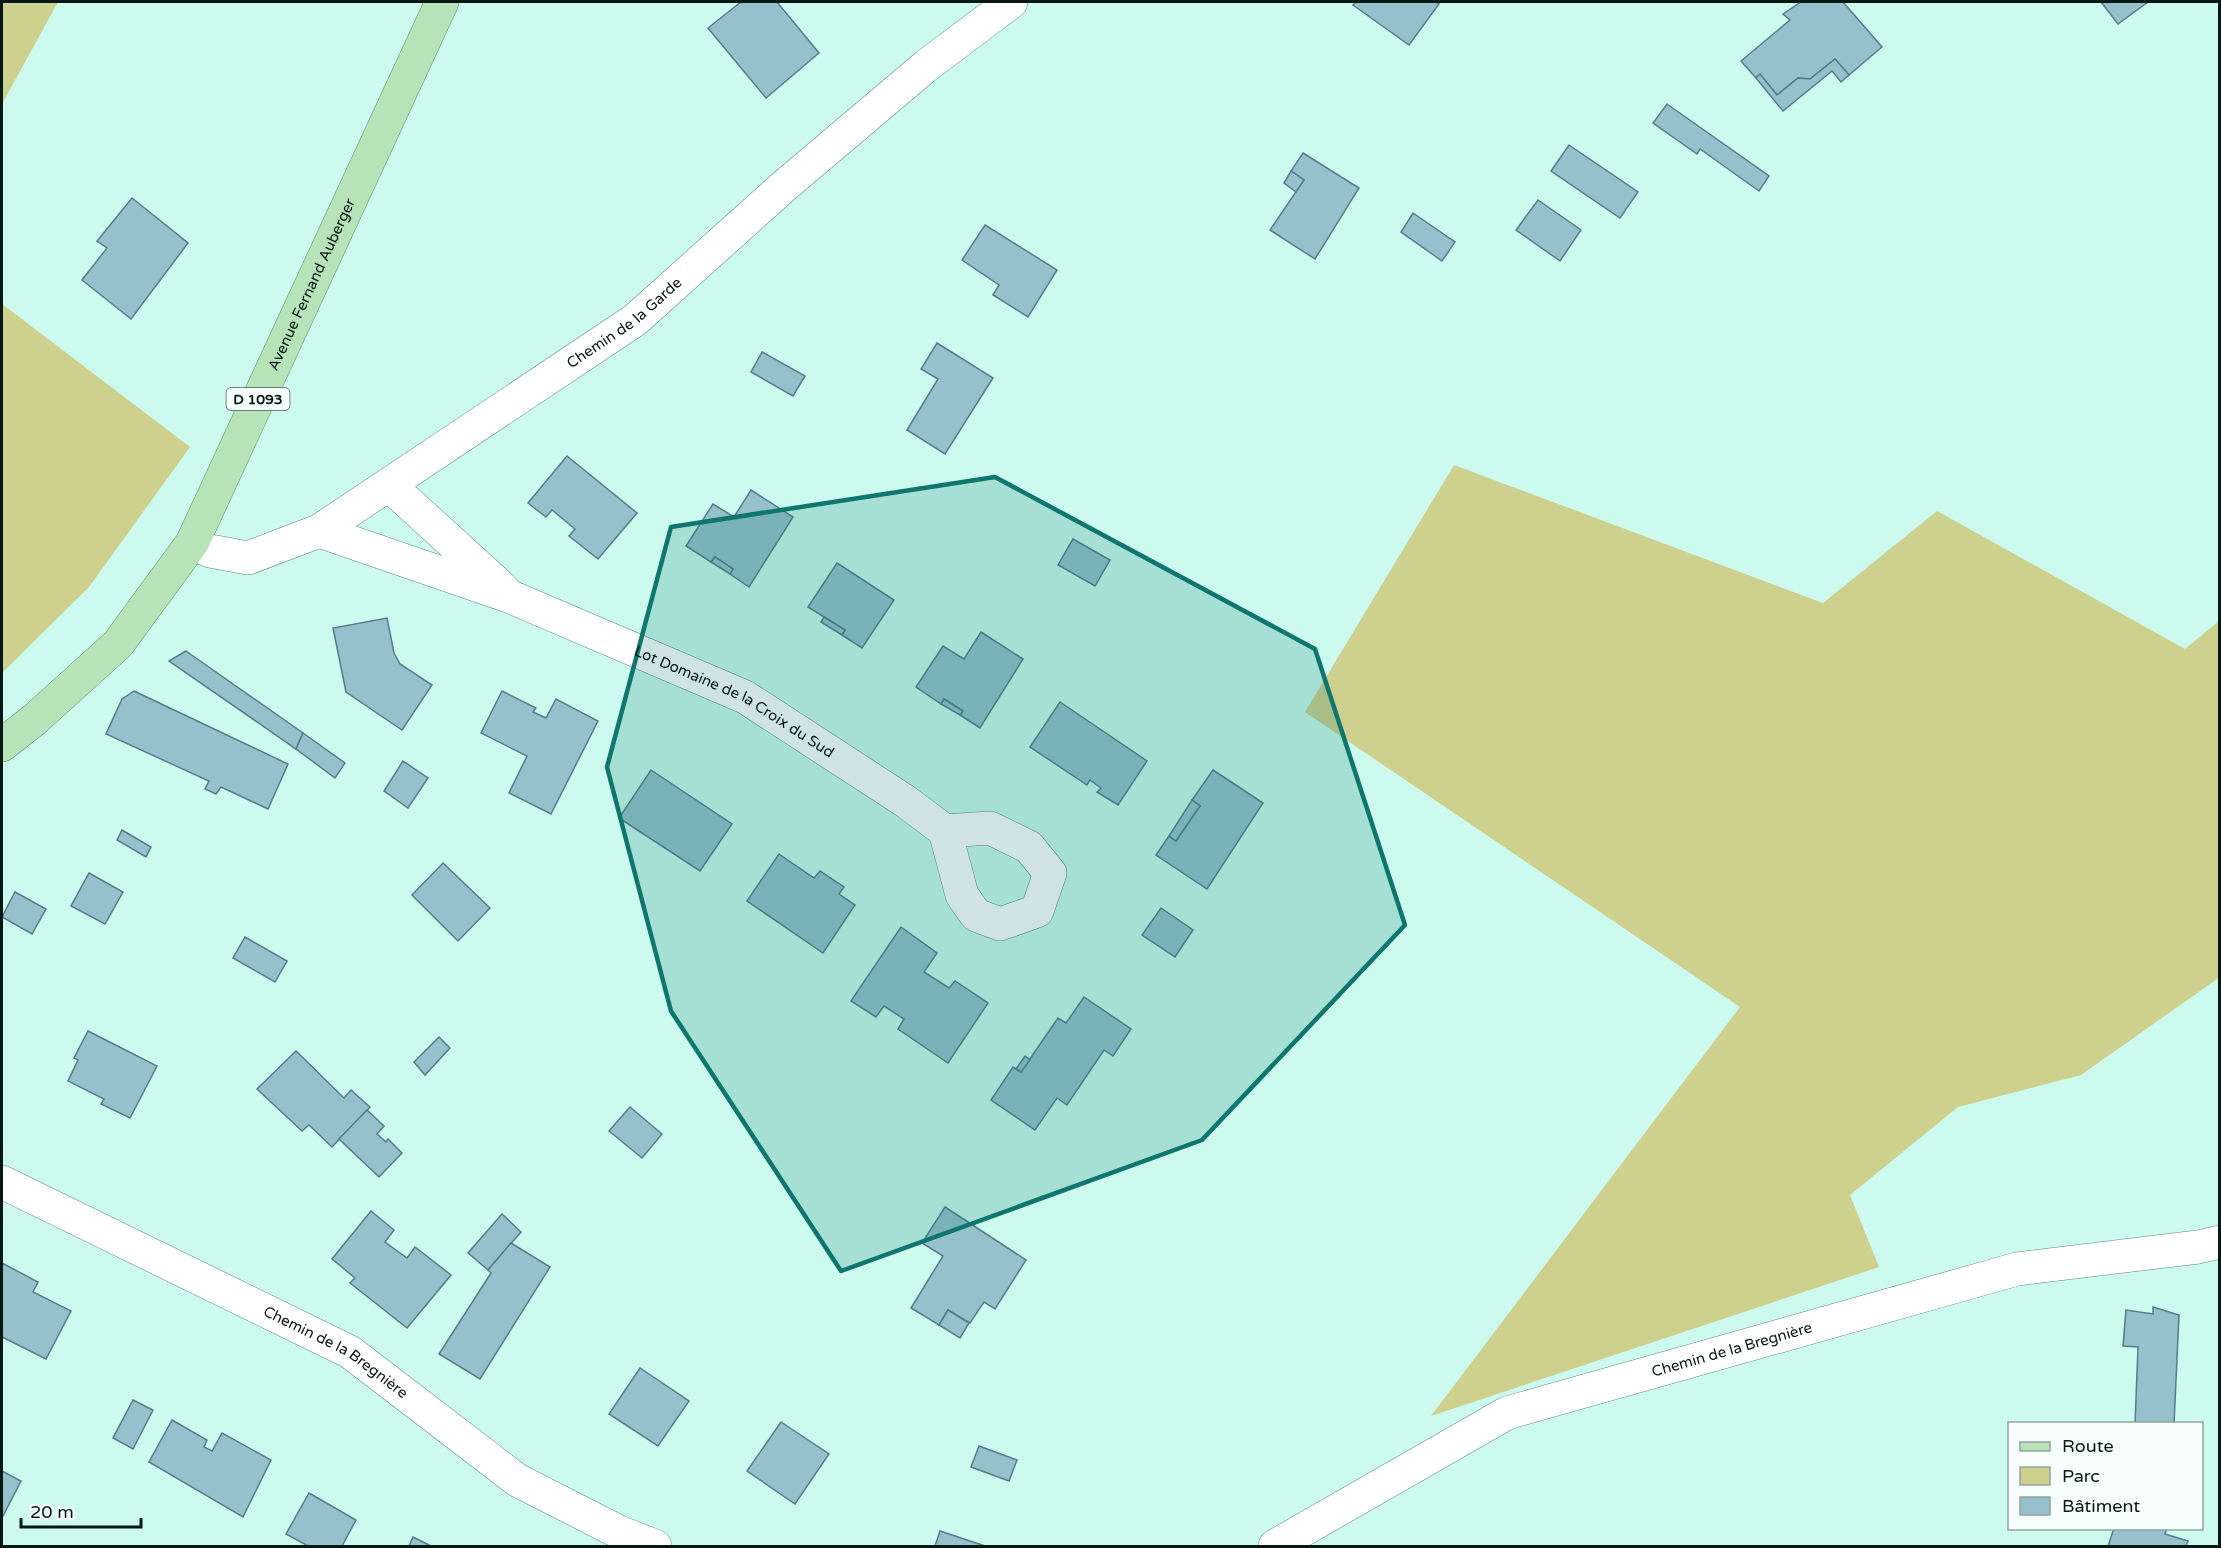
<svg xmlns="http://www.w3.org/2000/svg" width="2221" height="1548" viewBox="0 0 2221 1548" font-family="'Varela Round',sans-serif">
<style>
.green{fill:#cdd18d}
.building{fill:#94c1cb;stroke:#537e87;stroke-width:1.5}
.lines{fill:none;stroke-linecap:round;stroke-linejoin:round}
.street-casing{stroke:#5d887e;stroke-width:34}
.primary-casing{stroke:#5a9061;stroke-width:34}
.street{stroke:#fff;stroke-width:33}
.primary{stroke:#b7e3b9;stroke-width:33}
.marked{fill:#0f766e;fill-opacity:0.2;stroke:#0f766e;stroke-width:4.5;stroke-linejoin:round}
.labels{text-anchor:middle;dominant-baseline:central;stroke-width:6;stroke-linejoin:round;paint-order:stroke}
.shield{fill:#f6fffc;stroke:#4e5d5a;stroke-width:1.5}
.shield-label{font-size:14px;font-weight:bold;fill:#061714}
.street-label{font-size:15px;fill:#061714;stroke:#f6fffc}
</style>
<rect width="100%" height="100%" fill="#ccfaef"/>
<g class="green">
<polygon points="2,2 58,2 2,104"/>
<polygon points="2,304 190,447 89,587 2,673"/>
<polygon points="1454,465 1823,603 1937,511 2185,649 2219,621 2220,977 2081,1075 1958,1107 1850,1195 1879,1267 1431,1416 1740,1007 1305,712"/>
</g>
<g class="building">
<polygon points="741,2 777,2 819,53 766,98 708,28"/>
<polygon points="1356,2 1436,2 1439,4 1409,45 1353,5"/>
<polygon points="1801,2 1843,2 1882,47 1849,75 1835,59 1810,79 1798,78 1777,95 1760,74 1756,78 1741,61 1790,20 1783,14"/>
<polygon points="2101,2 2148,2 2118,24"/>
<polygon points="1835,59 1849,75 1841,82 1832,71 1783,111 1756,78 1760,74 1777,95 1798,78 1810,79"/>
<polygon points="1667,104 1769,176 1759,191 1700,149 1697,154 1653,123"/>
<polygon points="1569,145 1638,192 1620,218 1551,171"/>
<polygon points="1303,153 1359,188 1315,259 1270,230 1304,180 1291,171"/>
<polygon points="1291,171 1304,180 1296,192 1284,183"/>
<polygon points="132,198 188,243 131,319 82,280 107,248 97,241"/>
<polygon points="1538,200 1581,230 1560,261 1516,230"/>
<polygon points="1413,213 1455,242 1442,261 1401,232"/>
<polygon points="985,225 1057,270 1028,317 993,295 999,285 962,260"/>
<polygon points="937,343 993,378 945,454 907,430 938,379 921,369"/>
<polygon points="762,352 805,376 793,396 751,372"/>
<polygon points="567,456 637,513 598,559 569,536 575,529 552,510 546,517 528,503"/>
<polygon points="751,490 793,517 749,587 730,574 733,569 715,557 711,562 686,546 713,504 734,517"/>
<polygon points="1073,539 1110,560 1095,586 1058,565"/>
<polygon points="715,557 733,569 730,574 711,562"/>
<polygon points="837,563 894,600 862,648 842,635 845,630 808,607"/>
<polygon points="824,617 845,630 842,635 821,622"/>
<polygon points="387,618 394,653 400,664 432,685 402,730 346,692 333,628"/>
<polygon points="981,632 1023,659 980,728 960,715 963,711 944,699 941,704 916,687 943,646 964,659"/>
<polygon points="186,651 303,733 296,749 169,661"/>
<polygon points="134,691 288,764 268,809 221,787 216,794 205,789 209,781 106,734 122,699"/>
<polygon points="502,691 536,708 533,712 546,718 556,699 598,721 551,814 509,793 527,756 481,733"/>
<polygon points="944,699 963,711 960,715 941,704"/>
<polygon points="1060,702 1147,761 1118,805 1097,792 1101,788 1090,780 1087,785 1030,747"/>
<polygon points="303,733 345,763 335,778 296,749"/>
<polygon points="403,761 428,778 408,808 384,791"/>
<polygon points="651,770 732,824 700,871 619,818"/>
<polygon points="1213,770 1263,803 1207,889 1156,855 1169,836 1176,841 1200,806 1192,800"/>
<polygon points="1192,800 1200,806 1176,841 1169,836"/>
<polygon points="122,830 151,847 146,857 117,840"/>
<polygon points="779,854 814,878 820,871 844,887 839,894 855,905 823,953 747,901"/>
<polygon points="443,863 490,908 458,941 412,895"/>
<polygon points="89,873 123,892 105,924 71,906"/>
<polygon points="15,892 46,909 32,934 2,917"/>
<polygon points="1161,908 1193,930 1175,957 1142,935"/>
<polygon points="901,927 937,953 924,972 949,988 955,981 988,1003 948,1063 898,1029 904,1019 884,1006 876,1017 851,1001"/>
<polygon points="245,937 287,961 275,982 233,958"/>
<polygon points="1084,997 1131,1029 1113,1056 1104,1050 1067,1105 1057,1098 1035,1130 991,1100 1013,1067 1021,1072 1058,1018 1066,1023"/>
<polygon points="88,1031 157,1066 130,1118 101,1104 104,1099 68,1081 78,1060 74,1058"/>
<polygon points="439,1037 450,1048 425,1075 414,1062"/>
<polygon points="296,1051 344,1098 351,1090 370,1107 332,1147 309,1125 302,1131 257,1089"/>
<polygon points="1025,1056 1030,1060 1021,1072 1016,1069"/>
<polygon points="630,1107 662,1134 642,1158 609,1131"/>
<polygon points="367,1110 384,1126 377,1134 386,1142 388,1139 402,1153 379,1177 339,1139"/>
<polygon points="945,1207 1026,1260 995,1309 984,1302 970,1323 948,1310 939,1325 911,1308 943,1256 922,1243"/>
<polygon points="371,1211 394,1230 385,1242 407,1258 415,1247 451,1275 407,1328 350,1283 355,1278 332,1259"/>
<polygon points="502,1214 521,1232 488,1270 468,1253"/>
<polygon points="511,1243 550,1267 480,1379 439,1354 491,1273 488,1270"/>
<polygon points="2,1263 38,1282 33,1292 71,1311 46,1359 2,1337"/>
<polygon points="2153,1307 2179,1315 2174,1424 2135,1424 2138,1347 2123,1346 2126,1310 2153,1314"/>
<polygon points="948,1310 969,1323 960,1338 939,1325"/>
<polygon points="640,1368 689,1401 658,1446 609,1414"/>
<polygon points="133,1400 153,1410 133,1449 113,1438"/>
<polygon points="172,1420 207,1440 204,1447 212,1451 222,1433 271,1460 243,1517 149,1462"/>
<polygon points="781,1422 829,1454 795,1504 747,1471"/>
<polygon points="979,1446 1017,1460 1009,1481 971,1467"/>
<polygon points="2,1471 21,1481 3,1516 2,1515"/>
<polygon points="309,1493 356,1520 342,1546 308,1546 286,1534"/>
<polygon points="2114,1528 2167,1528 2165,1534 2188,1541 2186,1546 2108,1546"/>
<polygon points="940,1531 985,1546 935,1546"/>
<polygon points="413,1537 431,1546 409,1546"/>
</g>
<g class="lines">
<defs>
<g id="street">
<polyline points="389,485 503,589"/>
<path id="s1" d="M319 531 511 597 745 697 905 801 945 831 962 895 976 915 1000 924 1037 911 1050 873 1029 847 990 828 945 831"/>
<path id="s2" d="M192 543 210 551 248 558 319 531 635 320 783 187 926 66 1011 2"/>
<path id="s3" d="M2 1182 350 1352 517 1480 619 1532 655 1546"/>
<path id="s4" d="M1275 1546 1507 1413 2017 1269 2198 1247 2220 1242"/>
</g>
<g id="primary">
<path id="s5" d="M2 745 34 720 118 644 192 543 442 2"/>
</g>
</defs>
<use href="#street" class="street-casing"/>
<use href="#primary" class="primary-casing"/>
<use href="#street" class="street"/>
<use href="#primary" class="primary"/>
</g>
<path class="marked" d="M995 477 1315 649 1405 925 1202 1140 841 1271 671 1011 607 767 671 527Z"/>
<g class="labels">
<rect class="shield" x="226.5" y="388" width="63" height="22" rx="4.5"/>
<g class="shield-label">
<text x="258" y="399">D 1093</text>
</g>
<g class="street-label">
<text stroke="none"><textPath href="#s5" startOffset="564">Avenue Fernand Auberger</textPath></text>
<text stroke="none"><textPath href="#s2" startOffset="504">Chemin de la Garde</textPath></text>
<text stroke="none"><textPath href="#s1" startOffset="450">Lot Domaine de la Croix du Sud</textPath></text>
<text stroke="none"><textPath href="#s4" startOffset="501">Chemin de la Bregnière</textPath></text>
<text stroke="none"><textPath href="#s3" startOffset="375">Chemin de la Bregnière</textPath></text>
</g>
</g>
<rect width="2221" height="1548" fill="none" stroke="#061714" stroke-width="6"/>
<rect x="2008" y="1422" width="195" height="108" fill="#f6fffc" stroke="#96a29f" stroke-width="1.5"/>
<rect x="2020" y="1442" width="30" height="9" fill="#b7e3b9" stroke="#96a29f" stroke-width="1.5"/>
<text x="2062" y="1452" font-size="18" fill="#061714">Route</text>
<rect x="2020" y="1467" width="30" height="18" fill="#cdd18d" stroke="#96a29f" stroke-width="1.5"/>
<text x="2062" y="1482" font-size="18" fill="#061714">Parc</text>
<rect x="2020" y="1497" width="30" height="18" fill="#94c1cb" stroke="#96a29f" stroke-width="1.5"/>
<text x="2062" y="1512" font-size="18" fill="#061714">Bâtiment</text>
<path d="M21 1518v9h120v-9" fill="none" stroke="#061714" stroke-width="3"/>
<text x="30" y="1518" font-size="18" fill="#061714" stroke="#f6fffc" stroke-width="4.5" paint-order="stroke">20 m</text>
</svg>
